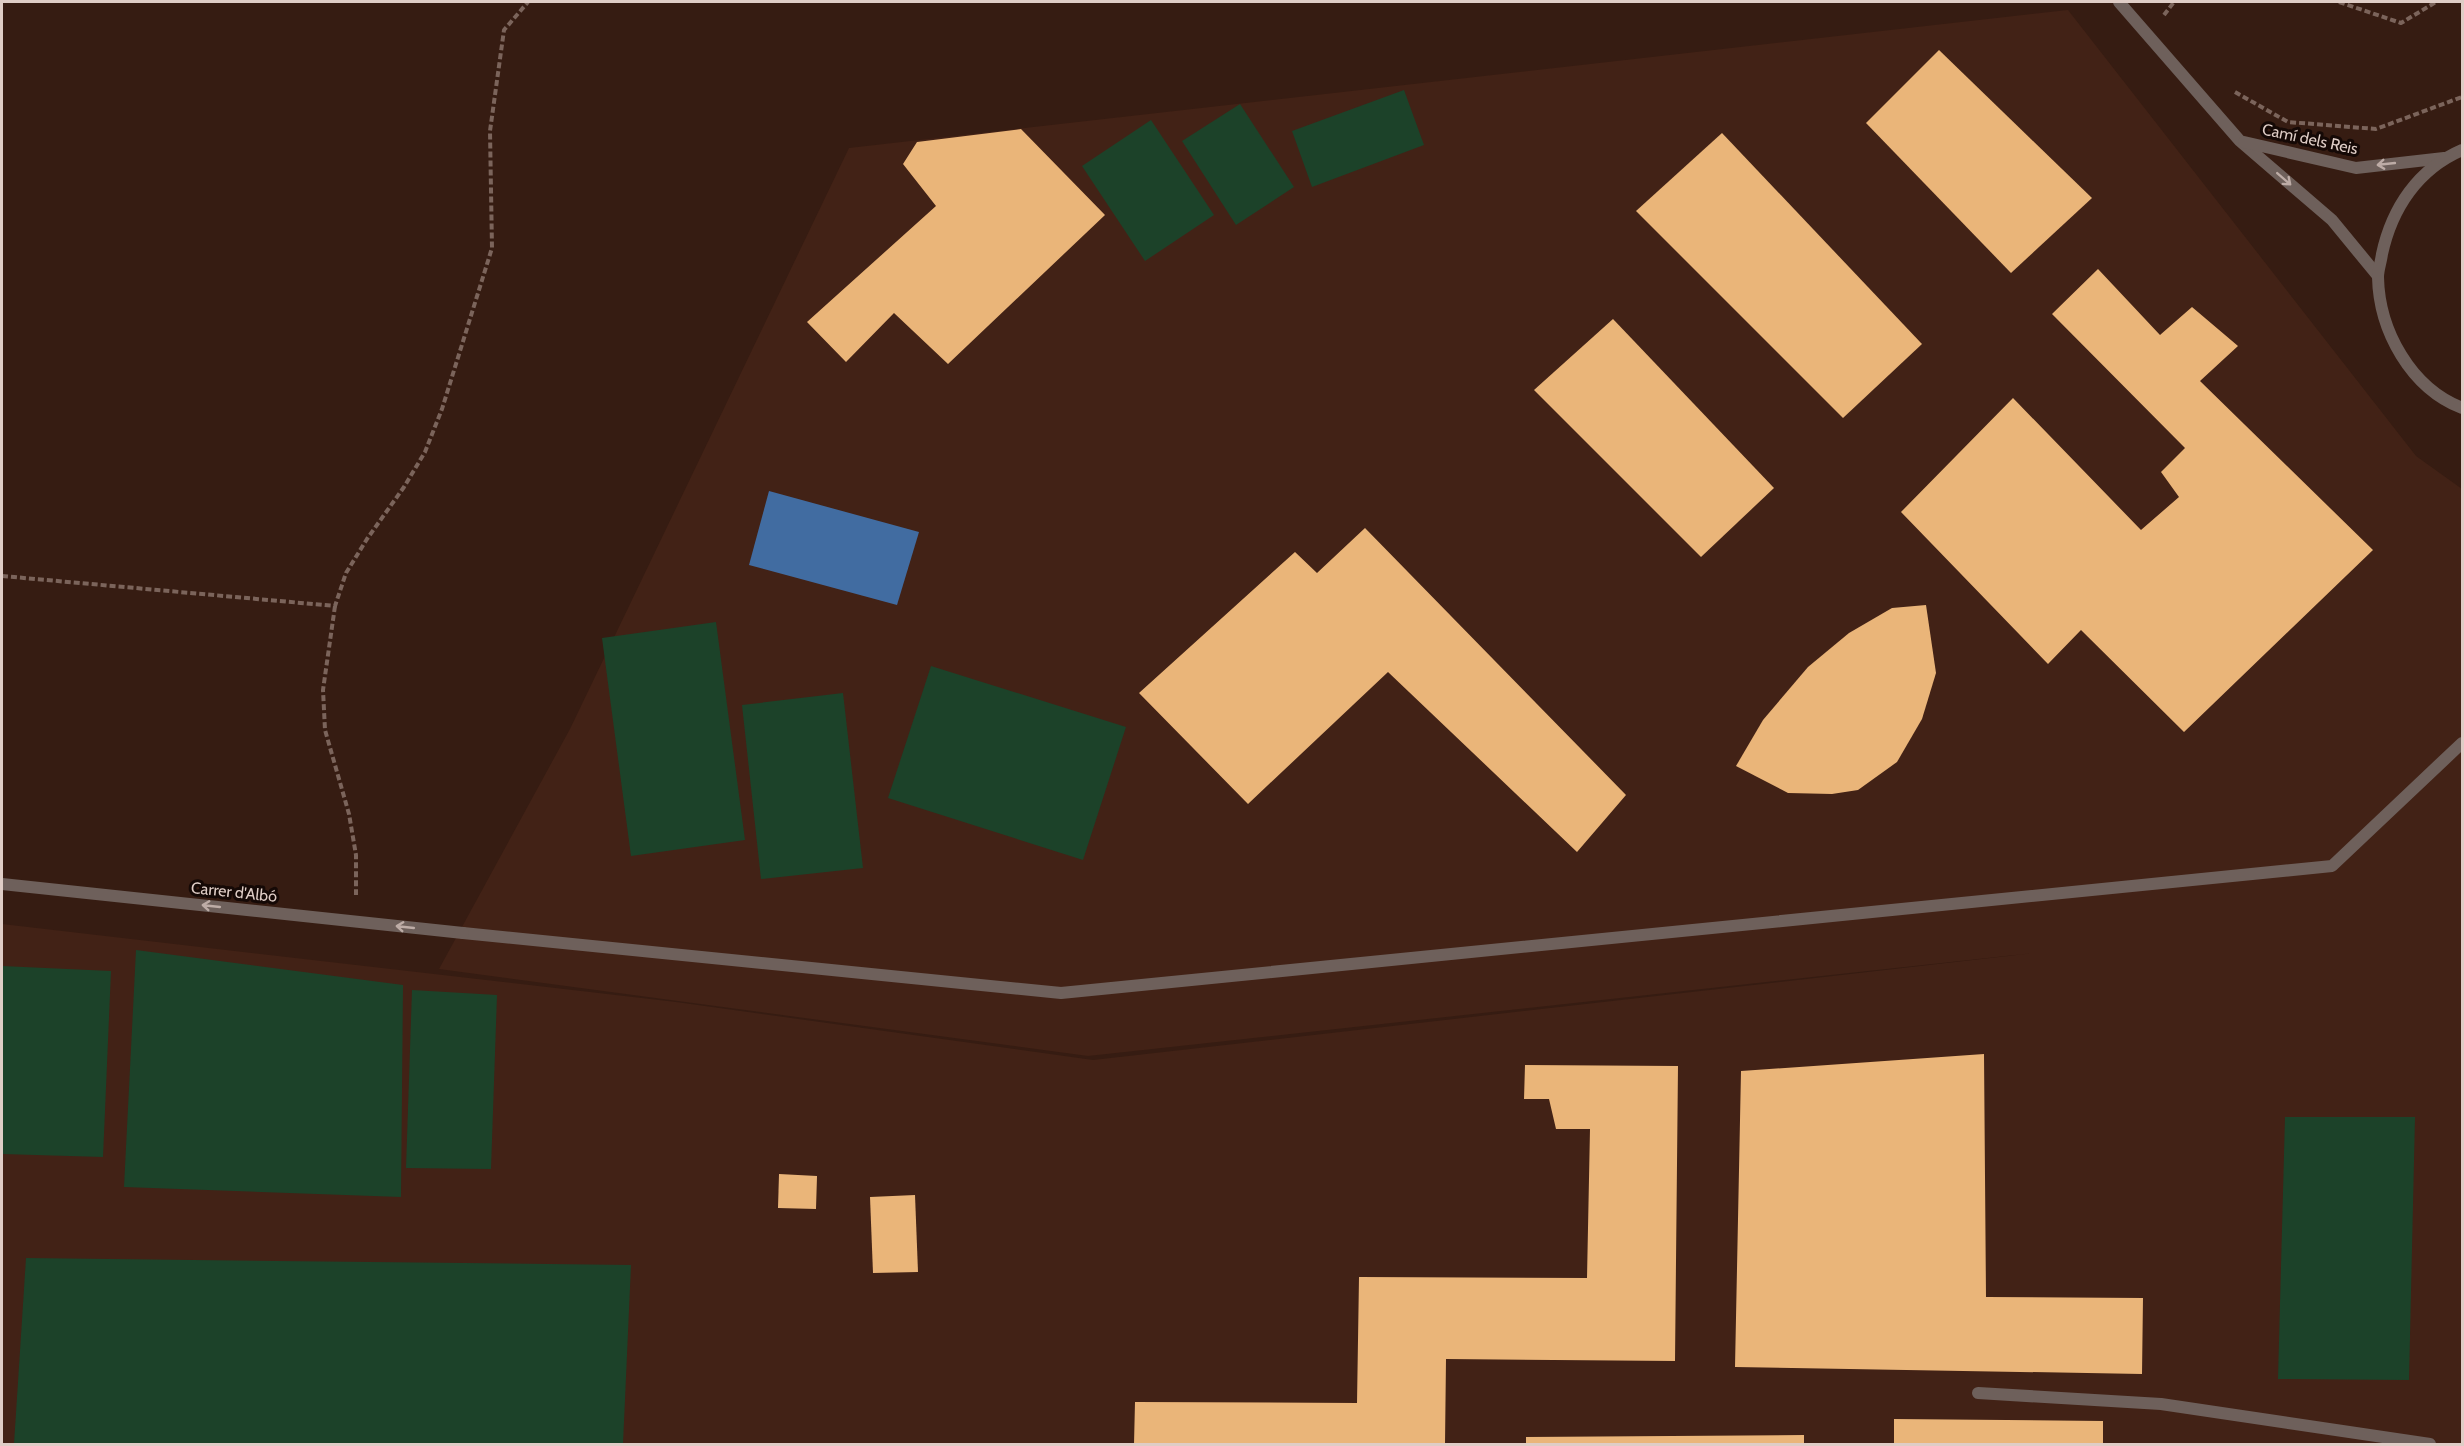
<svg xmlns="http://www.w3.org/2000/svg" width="2464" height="1446" viewBox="0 0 2464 1446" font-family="Cabin,sans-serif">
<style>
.built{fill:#422216}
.green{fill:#1c4229}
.water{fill:#416ca1}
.building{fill:#eab579}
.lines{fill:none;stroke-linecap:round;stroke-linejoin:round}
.path{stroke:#7b645b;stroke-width:4;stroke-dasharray:6 3;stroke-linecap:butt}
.service{stroke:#6e605b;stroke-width:12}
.minor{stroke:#6e605b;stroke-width:12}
.tertiary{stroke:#6e605b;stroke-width:12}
.oneway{stroke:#bdaca6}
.labels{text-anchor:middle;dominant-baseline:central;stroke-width:6;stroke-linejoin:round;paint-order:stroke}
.street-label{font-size:16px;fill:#dfcdc6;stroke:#150906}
</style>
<rect width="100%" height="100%" fill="#361c12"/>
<polygon class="built" points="2068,10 2416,456 2462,489 2462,1444 2,1444 2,924 676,1002 1093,1060 2070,949 1088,1056 439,969 570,729 849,148"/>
<g class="green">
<polygon points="1404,90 1424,145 1312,187 1292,131"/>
<polygon points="1240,104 1294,187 1236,225 1182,141"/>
<polygon points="1151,120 1214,215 1145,261 1082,166"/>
<polygon points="716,622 745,840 631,856 602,638"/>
<polygon points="931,666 1126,727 1083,860 888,798"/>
<polygon points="843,693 863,868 761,879 742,705"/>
<polygon points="136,950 403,985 401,1197 124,1187"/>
<polygon points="2,966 111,971 103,1157 2,1154"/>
<polygon points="412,990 497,995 491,1169 406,1168"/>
<polygon points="2285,1117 2415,1117 2409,1380 2278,1379"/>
<polygon points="26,1258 631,1265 623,1444 14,1444"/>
</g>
<polygon class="water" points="769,491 919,532 897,605 749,565"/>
<g class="building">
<polygon points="1939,50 2092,198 2011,273 1866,123"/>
<polygon points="1021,129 1105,215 948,364 894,313 846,362 807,322 936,206 903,164 917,142"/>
<polygon points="1722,133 1922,344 1843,418 1636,211"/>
<polygon points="2098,269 2160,335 2192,307 2238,346 2200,381 2373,550 2184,732 2081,630 2048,664 1901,512 2013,398 2141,530 2179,497 2161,472 2185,448 2052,314"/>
<polygon points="1613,319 1774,488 1701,557 1534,390"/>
<polygon points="1365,528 1626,795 1577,852 1388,672 1248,804 1139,693 1295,552 1317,573"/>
<polygon points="1926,605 1936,673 1922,719 1897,762 1858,790 1832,794 1788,793 1736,766 1763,720 1808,667 1849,633 1892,608"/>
<polygon points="1984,1054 1986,1297 2143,1298 2142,1374 1735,1367 1741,1071"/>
<polygon points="1525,1065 1678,1066 1675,1361 1446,1359 1445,1444 1134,1444 1135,1402 1357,1403 1359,1277 1587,1278 1590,1129 1556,1129 1549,1099 1524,1099"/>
<polygon points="779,1174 817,1176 816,1209 778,1208"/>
<polygon points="915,1195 918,1272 873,1273 870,1197"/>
<polygon points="1894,1419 2103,1421 2103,1444 1894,1444"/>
<polygon points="1804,1435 1804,1444 1526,1444 1526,1437"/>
</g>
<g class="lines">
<g class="path">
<polyline points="2339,2 2401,23 2436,2"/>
<polyline points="2164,15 2174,2"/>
<polyline points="2235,92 2288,122 2376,129 2462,97"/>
<polyline points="2,576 335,606 346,573 367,539 404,487 425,452 442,409 492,248 490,131 504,30 528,2"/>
<polyline points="335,606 323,690 325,730 349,814 356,855 356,895"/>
</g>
<g class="service">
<polyline points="463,933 1061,993 2332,866 2462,743"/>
<polyline points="1978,1393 2161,1404 2430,1444"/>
</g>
<polyline class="minor" points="2,884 463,933"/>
<g class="tertiary">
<polyline points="2119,2 2240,141 2332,220 2378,276"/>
<polyline points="2244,142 2356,168 2444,158"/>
<path d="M2462 150C2418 169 2392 208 2382 254 2381 262 2378 270 2378 277 2379 331 2411 388 2462 408"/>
</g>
</g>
<defs><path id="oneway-shaft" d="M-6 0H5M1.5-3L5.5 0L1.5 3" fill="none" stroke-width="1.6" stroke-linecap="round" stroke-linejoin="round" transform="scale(1.5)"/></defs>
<g class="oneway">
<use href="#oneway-shaft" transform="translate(2386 164) rotate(174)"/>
<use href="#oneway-shaft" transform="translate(2284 179) rotate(41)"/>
<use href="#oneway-shaft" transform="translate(211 906) rotate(-174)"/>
<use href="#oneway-shaft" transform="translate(405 927) rotate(-174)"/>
</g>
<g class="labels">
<g class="street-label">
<text transform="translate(2310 139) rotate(12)">Camí dels Reis</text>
<text transform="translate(234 892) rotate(6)">Carrer d'Albó</text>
</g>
</g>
<rect width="2464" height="1446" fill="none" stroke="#dfcdc6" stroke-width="6"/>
</svg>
